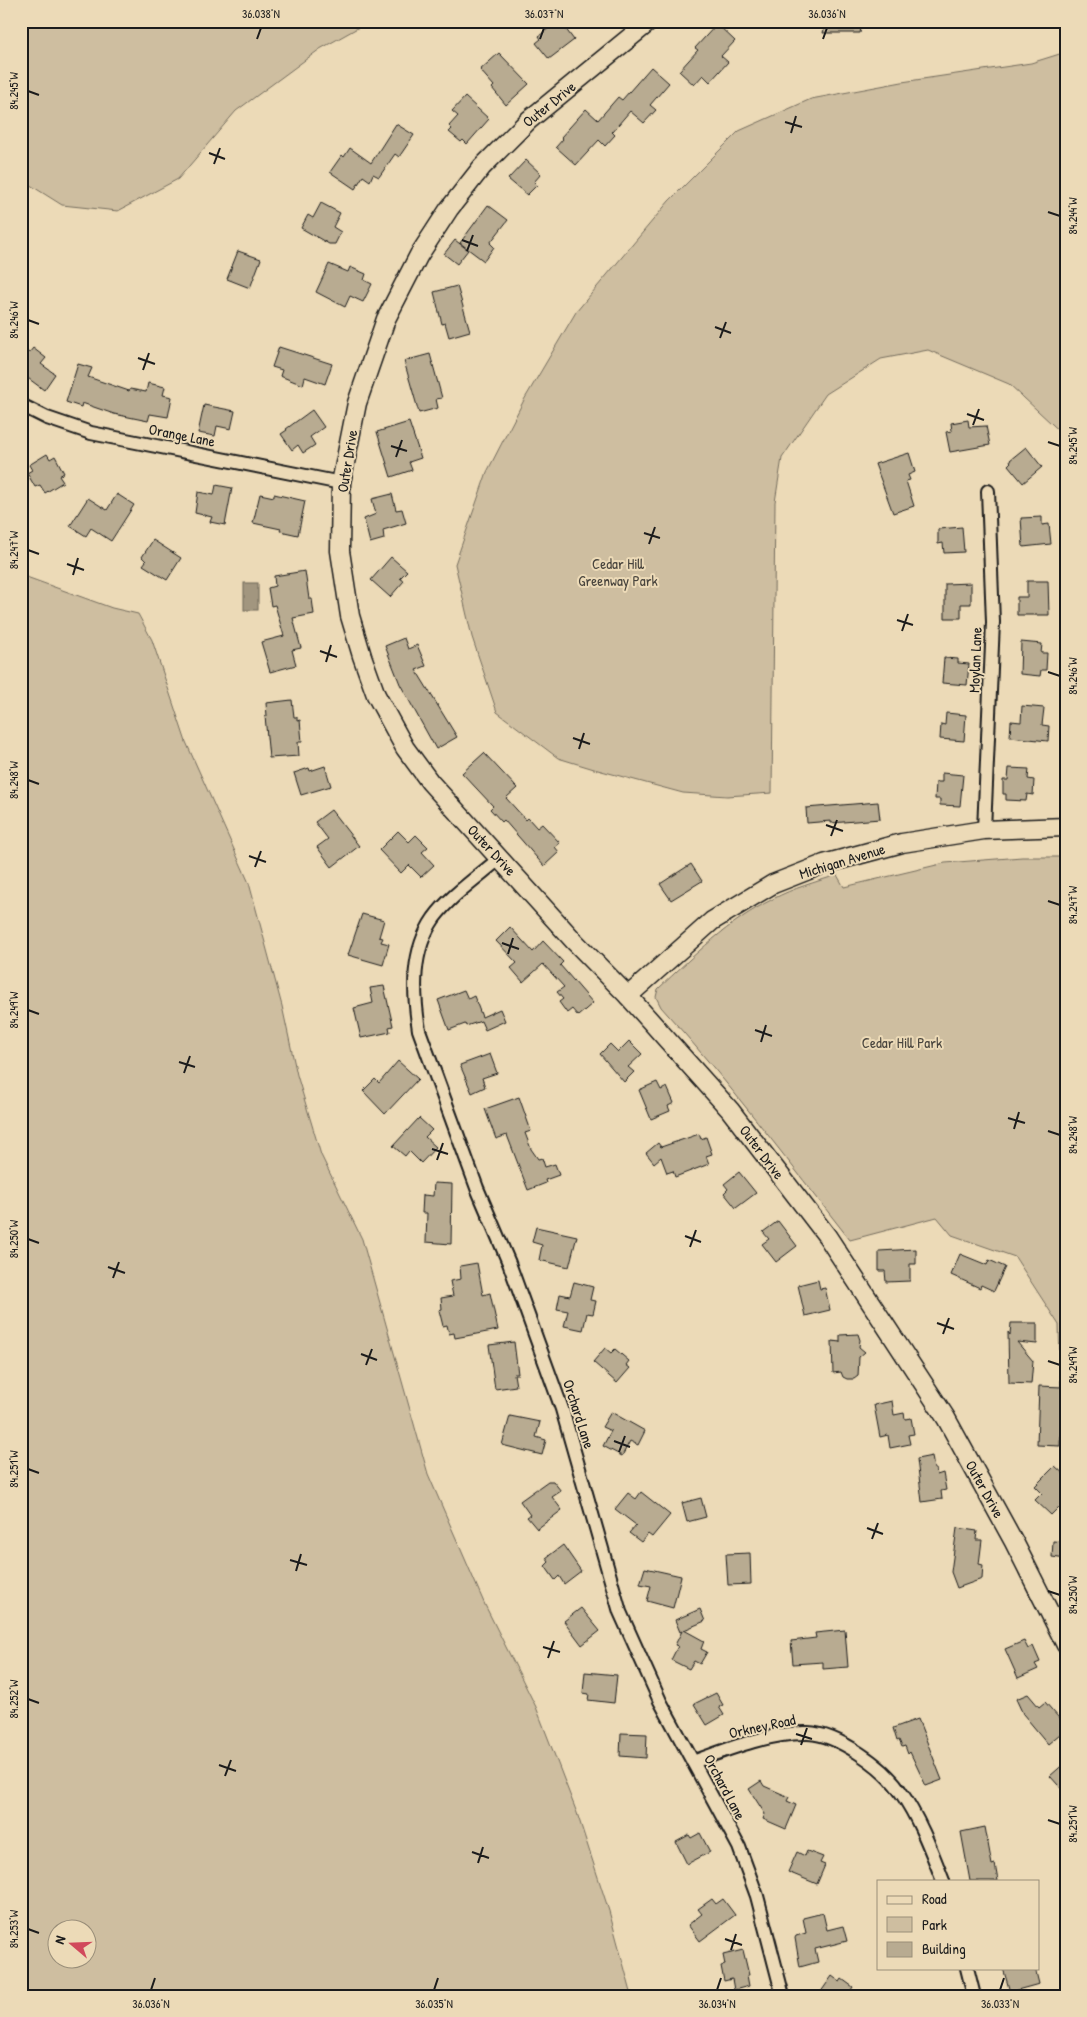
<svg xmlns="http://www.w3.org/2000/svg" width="1087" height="2017" viewBox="0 0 1087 2017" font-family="'Patrick Hand',sans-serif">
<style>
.green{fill:#cebea0;stroke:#756d5e;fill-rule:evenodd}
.water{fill:#a2967f;stroke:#6c6557}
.building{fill:#b8ab91;stroke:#1c1c1c}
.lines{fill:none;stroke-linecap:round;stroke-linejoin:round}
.street-casing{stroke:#1c1c1c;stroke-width:16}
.secondary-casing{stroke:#1c1c1c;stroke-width:21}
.street{stroke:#ecdab7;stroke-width:12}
.secondary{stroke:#ecdab7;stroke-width:18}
.ticks{fill:none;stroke:#1c1c1c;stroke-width:2}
.labels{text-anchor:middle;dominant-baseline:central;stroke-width:4;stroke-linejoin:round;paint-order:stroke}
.street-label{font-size:15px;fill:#1c1c1c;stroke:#ecdab7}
.park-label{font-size:15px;fill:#48443d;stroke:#ecdab7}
.neatline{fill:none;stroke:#1c1c1c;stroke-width:2}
.ticks-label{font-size:12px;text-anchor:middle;fill:#1c1c1c}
</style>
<rect width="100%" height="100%" fill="#ecdab7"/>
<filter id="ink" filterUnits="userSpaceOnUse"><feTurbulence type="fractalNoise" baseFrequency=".02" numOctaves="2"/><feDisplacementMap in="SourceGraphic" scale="10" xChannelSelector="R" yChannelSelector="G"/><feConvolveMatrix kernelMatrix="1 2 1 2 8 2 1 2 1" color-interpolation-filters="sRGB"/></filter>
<g filter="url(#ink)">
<g class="green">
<polygon points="21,21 370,21 320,49 236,111 178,179 118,211 62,205 27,183 21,169"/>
<polygon points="1066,52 1066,437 1009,384 928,350 881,359 826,394 782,458 775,502 772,793 727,796 683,793 594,769 558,758 497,712 472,637 455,564 487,472 524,400 576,312 669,201 739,131 811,99 902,82 1031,63"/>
<path d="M21 575 112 608 138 614 152 640 186 742 249 883 282 1006 297 1075 321 1155 362 1239 428 1474 485 1605 536 1707 577 1813 609 1911 632 1996H21ZM58 1930H88V1960H58Z"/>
<path d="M1022 857H1066V1414L1061 1400 1059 1325 1015 1257 952 1235 937 1217 850 1240C788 1161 728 1081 661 1007L656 997 658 989C694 955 729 921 773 899 793 888 816 882 837 875L844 887 945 863Z"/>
</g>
<rect class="water" x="244" y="583" width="14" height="27"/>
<g class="building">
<polygon points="826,21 861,28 860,33 823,33"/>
<polygon points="554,24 557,28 562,24 574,40 549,59 536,43 541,39 539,36"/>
<polygon points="717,24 735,41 721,56 728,62 710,82 703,75 694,85 679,71 698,50 695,48"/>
<polygon points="499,53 529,84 506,105 492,88 494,86 480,70"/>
<polygon points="651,67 669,83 650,105 656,110 644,123 630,111 612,132 615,135 605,146 599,140 576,165 556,147 563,139 561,137 586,109 598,120 618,97 622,100"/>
<polygon points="465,97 489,119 467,144 463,140 461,142 449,132 452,129 449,126 458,116 452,111"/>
<polygon points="396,124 414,135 399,157 395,154 379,177 373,174 370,181 363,176 355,189 330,172 342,155 344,157 350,148 371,163"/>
<polygon points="526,160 541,174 534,182 537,185 527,195 508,179"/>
<polygon points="321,203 340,213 333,227 341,232 335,244 329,244 301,228 308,215 313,218"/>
<polygon points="488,205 508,220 490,243 494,247 484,261 460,243"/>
<polygon points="455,240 468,250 457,264 444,254"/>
<polygon points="238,251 261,259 250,288 227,279"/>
<polygon points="329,264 348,272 350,267 366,274 364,280 372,284 363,302 350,296 345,307 316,292"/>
<polygon points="457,286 470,331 449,337 445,323 442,324 434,292"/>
<polygon points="21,347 29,353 33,348 46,358 41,364 55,374 44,390 21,373"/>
<polygon points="279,347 332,364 325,384 305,377 303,385 280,376 282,370 272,367"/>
<polygon points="430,354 442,398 436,399 438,408 419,413 404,361"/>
<polygon points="78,364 92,368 88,377 129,391 130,389 146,392 148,383 165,387 163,395 172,397 168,417 150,414 148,421 114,414 82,403 81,407 66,402"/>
<polygon points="204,405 235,411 231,429 217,426 215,436 198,433"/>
<polygon points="312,410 324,427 310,437 315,445 303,453 298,445 292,450 281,434 287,430 286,429"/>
<polygon points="968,420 969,427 986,426 990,445 950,452 946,432 952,431 951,423"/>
<polygon points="409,422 421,458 409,462 412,470 391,477 377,432"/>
<polygon points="1026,447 1042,467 1023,483 1008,465 1011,462 1010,460"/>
<polygon points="909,453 915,472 908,475 910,480 906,481 914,506 893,513 875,464"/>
<polygon points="47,454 50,459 55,456 64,473 59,476 63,482 45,493 40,485 35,487 27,473 32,470 29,465"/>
<polygon points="216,485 232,488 225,525 210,522 212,517 195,513 198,492 214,495"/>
<polygon points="117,494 134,505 111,541 91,528 86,536 70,526 88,498 107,510"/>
<polygon points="260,494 274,497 274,494 305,501 298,535 280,531 281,529 253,523"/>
<polygon points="392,494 396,510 402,509 406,523 383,530 384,539 370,543 364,519 376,514 372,499"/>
<polygon points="1042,517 1042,525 1049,524 1051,544 1023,547 1021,518"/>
<polygon points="962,527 964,552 944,553 943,543 938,544 938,529"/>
<polygon points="153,540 181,558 167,580 143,565 146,561 142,557"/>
<polygon points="391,557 407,571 400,578 404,581 390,597 371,580"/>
<polygon points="305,571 309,599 312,599 314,614 293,618 301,648 292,650 296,665 270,672 261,642 284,636 275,605 271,606 268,588 275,586 274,576"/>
<polygon points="1027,581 1048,581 1049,615 1017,615 1017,597 1027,597"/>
<polygon points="971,583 971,604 961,604 961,618 945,618 945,584"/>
<polygon points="404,638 408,649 417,645 426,666 416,670 457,737 436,749 400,684 385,646"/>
<polygon points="1021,642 1042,644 1041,653 1047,653 1046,670 1041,670 1040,676 1020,674"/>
<polygon points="944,658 958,659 958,663 969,664 967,685 942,683"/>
<polygon points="292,700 294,717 297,717 297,721 300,720 302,742 298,742 299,756 269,758 265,716 267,716 266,703"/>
<polygon points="1022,706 1044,708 1042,725 1049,726 1048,741 1010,737 1011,721 1021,722"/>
<polygon points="946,713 966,715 964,741 940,739 941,724 945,725"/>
<polygon points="484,753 517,788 506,798 526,820 528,818 537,828 542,824 560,843 555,847 559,852 544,866 504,820 502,822 490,809 493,806 462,773"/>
<polygon points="325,766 331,786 301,795 294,773 309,768 310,771"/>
<polygon points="1009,768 1029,769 1028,779 1034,780 1033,795 1027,794 1026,801 1006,800 1006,794 1003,794 1003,780 1008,780"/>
<polygon points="942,773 963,775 960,806 940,805 940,799 935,799 936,782 942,782"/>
<polygon points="878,802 880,819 831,823 831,821 807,823 806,808"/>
<polygon points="331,810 359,846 332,867 317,847 328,839 315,822"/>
<polygon points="398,831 409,842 416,835 428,847 422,852 434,865 421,877 409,865 401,873 379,850"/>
<polygon points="691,864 702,881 671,900 660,884"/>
<polygon points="362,914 384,920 379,937 383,938 381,942 389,944 383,965 348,955"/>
<polygon points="510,927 533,952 543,941 563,962 560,965 593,1003 578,1016 572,1009 567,1013 559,1002 563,999 557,992 564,987 543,964 523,982 511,968 517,963 496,941"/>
<polygon points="384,986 393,1026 389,1027 390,1032 361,1038 354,1008 373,1003 370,988"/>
<polygon points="464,990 468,999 474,996 482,1017 500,1009 505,1021 485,1030 481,1021 466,1026 465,1024 449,1030 438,1000"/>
<polygon points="629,1041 642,1054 628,1067 634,1072 624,1082 600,1054 610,1044 618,1052"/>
<polygon points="490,1054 497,1073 482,1078 485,1087 472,1093 460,1065"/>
<polygon points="398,1061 418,1079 385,1114 363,1091 375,1079 379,1083"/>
<polygon points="657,1082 661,1090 667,1087 674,1103 668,1106 670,1111 651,1119 639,1090"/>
<polygon points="519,1097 531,1131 525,1133 531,1149 538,1159 542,1158 545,1167 555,1164 559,1175 545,1180 546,1183 528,1190 507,1135 496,1139 485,1109"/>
<polygon points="419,1118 432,1130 425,1137 436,1147 421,1163 409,1151 405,1156 393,1146"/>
<polygon points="699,1134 701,1139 706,1137 712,1154 706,1156 709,1164 675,1177 673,1171 667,1173 661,1157 654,1163 646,1153 658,1143 661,1147"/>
<polygon points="739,1172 756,1193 736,1208 724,1193 728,1189 724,1184"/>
<polygon points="434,1183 452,1184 451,1244 426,1242 427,1213 422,1213 423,1195 433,1196"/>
<polygon points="778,1221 797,1246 776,1262 762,1244 769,1239 763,1232"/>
<polygon points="536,1227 577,1236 569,1267 539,1260 542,1245 532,1242"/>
<polygon points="916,1249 916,1264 910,1264 910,1281 886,1282 885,1271 879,1271 879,1251"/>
<polygon points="960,1254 987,1265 989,1260 1005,1267 994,1291 981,1285 980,1288 951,1275"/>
<polygon points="477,1263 483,1295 490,1293 498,1330 455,1338 454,1333 449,1334 447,1325 443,1326 439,1310 442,1309 441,1298 453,1296 450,1281 461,1279 460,1266"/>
<polygon points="818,1280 820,1289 825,1288 830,1310 805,1316 798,1285"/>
<polygon points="574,1282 593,1287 590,1300 596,1301 593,1314 587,1313 583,1330 564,1326 568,1311 557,1309 560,1294 570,1296"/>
<polygon points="1011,1323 1037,1323 1037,1344 1017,1342 1033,1361 1031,1384 1009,1383 1008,1332 1010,1335"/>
<polygon points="858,1334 860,1340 859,1347 865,1352 859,1357 858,1376 854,1379 847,1379 843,1377 841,1372 833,1373 832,1341 840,1342 840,1335"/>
<polygon points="514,1342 518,1374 514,1374 516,1386 495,1389 489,1345"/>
<polygon points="605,1348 611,1353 615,1349 629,1361 626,1365 630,1368 617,1383 593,1362"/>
<polygon points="1039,1386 1062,1387 1060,1446 1037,1445"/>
<polygon points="892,1401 894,1415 904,1413 905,1419 911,1418 914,1434 908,1435 910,1444 890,1448 888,1435 880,1437 874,1405"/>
<polygon points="611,1412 645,1431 638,1445 630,1441 622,1456 603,1446 611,1431 602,1427"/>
<polygon points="510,1416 540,1422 536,1437 546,1440 542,1455 502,1445"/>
<polygon points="932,1456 934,1469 936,1469 937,1475 943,1473 946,1490 941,1491 942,1499 922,1502 917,1459"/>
<polygon points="1055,1466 1066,1476 1066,1500 1051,1515 1035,1500 1042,1493 1035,1486"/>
<polygon points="548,1481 553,1481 561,1491 552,1497 562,1510 537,1529 527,1517 530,1515 520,1501"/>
<polygon points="641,1492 670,1515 652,1537 648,1534 641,1542 629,1533 636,1525 615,1509 628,1493 636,1499"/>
<polygon points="701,1498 706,1517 687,1522 682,1503"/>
<polygon points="957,1528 977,1531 976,1540 982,1540 979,1564 983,1565 982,1579 957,1588 951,1572"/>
<polygon points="1053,1541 1066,1542 1066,1559 1052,1557"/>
<polygon points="563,1545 581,1571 564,1584 559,1576 555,1580 545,1566 549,1562 546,1558"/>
<polygon points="750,1553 751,1584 728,1585 726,1554"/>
<polygon points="645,1568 681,1576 673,1608 647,1601 651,1586 640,1584"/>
<polygon points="581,1608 600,1631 582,1645 564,1621"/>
<polygon points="700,1609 705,1621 684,1630 704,1641 701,1649 707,1652 700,1664 694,1661 689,1669 671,1660 678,1646 675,1645 682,1631 680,1632 675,1620"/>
<polygon points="845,1630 848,1667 823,1669 823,1662 793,1664 791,1641 816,1638 815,1633"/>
<polygon points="1024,1641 1028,1649 1033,1646 1040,1662 1035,1664 1038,1669 1018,1678 1005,1649"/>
<polygon points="585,1672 617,1675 614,1703 588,1700 589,1694 583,1693"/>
<polygon points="716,1693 723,1705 719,1707 724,1715 707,1725 694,1704"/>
<polygon points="1028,1694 1039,1707 1045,1702 1066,1726 1066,1729 1048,1744 1023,1714 1016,1699"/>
<polygon points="918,1719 942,1780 926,1786 910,1752 908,1754 905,1746 902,1747 899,1740 897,1741 893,1728"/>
<polygon points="621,1733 647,1734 646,1758 620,1756"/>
<polygon points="1066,1762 1066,1794 1050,1776"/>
<polygon points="761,1781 764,1786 789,1797 787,1801 796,1805 786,1829 763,1819 765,1814 749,1789"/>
<polygon points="985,1827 992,1865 995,1864 998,1881 970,1881 961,1832"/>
<polygon points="700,1833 710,1852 687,1864 676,1842 689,1835 691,1838"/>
<polygon points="807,1851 823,1857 820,1863 825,1865 817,1884 788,1872 797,1852 805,1856"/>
<polygon points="712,1899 716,1904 723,1899 735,1915 700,1941 688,1925 702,1914 698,1909"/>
<polygon points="823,1913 827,1930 843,1926 847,1941 815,1949 818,1962 800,1967 795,1938 796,1936 806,1933 803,1918"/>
<polygon points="743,1950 749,1975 747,1975 749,1986 734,1990 732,1979 724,1981 721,1966 725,1965 723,1955"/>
<polygon points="1003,1968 1035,1968 1039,1984 1010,1992"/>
<polygon points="832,1976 840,1982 842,1979 853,1987 851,1990 859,1996 818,1996"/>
</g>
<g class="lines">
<defs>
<g id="street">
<polyline points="21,405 47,418 91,433 341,483"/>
<polyline points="984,830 993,622 988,491"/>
<path d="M500 858C478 877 451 895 434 918 411 951 413 992 419 1030L477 1188 509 1263 562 1409 620 1612 660 1701 739 1847 757 1896 783 1996"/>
<path d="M693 1762C728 1749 771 1732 808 1733 838 1734 884 1767 900 1791 919 1818 931 1850 943 1881"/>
<polyline points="967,1968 974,1996"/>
</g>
<g id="secondary">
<polyline points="650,21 529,120 482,167 449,209 419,255 386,319 357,403 341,483 340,551 350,616 362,656 376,695 405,748 430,782 575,942 628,996 730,1110 827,1236 946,1418 1014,1542 1066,1645"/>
<polyline points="628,996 712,921 773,884 824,864 902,843 984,830 1066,827"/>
</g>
</defs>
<use href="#street" class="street-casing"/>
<use href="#secondary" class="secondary-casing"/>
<use href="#street" class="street"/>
<use href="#secondary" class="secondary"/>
</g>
</g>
<path class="ticks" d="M257 39 261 28M540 39 544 28M823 39 827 28M28 91 39 95M785 122 802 127M791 133 796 116M209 153 225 159M214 164 220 148M1048 212 1060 216M462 240 478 246M467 251 473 235M28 320 39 324M715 327 731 333M720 338 726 322M138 358 155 364M143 370 149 353M967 414 984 420M973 425 979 409M1048 442 1060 446M391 446 407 451M396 457 402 440M644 533 660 538M649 544 655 527M28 550 39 554M67 564 84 570M73 575 78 558M897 620 913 625M902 631 908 614M320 651 337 657M326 662 331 645M1048 672 1060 676M573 738 590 744M579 749 584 733M28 780 39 784M826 825 843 831M831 836 837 820M249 856 266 862M255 867 261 851M1048 901 1060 905M502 943 519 949M508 954 513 938M28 1010 39 1014M755 1030 772 1036M761 1042 766 1025M179 1062 195 1067M184 1073 190 1056M1008 1118 1025 1123M1014 1129 1019 1112M1048 1131 1060 1135M432 1149 448 1154M437 1160 443 1143M685 1236 701 1242M28 1239 39 1243M690 1247 696 1230M108 1267 125 1273M113 1278 119 1262M937 1323 954 1329M943 1334 949 1318M361 1354 377 1360M1048 1361 1060 1365M366 1365 372 1349M614 1441 630 1447M619 1452 625 1436M28 1469 39 1473M867 1528 883 1534M872 1539 878 1523M290 1560 307 1565M296 1571 301 1554M1048 1591 1060 1595M543 1647 560 1652M548 1658 554 1641M28 1699 39 1703M796 1734 812 1739M801 1745 807 1728M219 1765 236 1771M225 1776 231 1760M1048 1820 1060 1824M472 1852 489 1858M478 1863 483 1847M28 1929 39 1933M725 1939 742 1945M731 1950 736 1934M151 1990 155 1978M434 1990 438 1978M717 1990 721 1978M1000 1990 1004 1978"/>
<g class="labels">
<g class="street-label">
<text transform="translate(549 104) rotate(-39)">Outer Drive</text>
<text transform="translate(182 435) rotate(11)">Orange Lane</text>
<text transform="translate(347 461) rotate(-81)">Outer Drive</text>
<text transform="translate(975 660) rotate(-88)">Moylan Lane</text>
<text transform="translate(492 850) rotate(47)">Outer Drive</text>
<text transform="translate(842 861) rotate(-17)">Michigan Avenue</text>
<text transform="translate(762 1152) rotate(53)">Outer Drive</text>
<text transform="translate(579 1414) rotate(72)">Orchard Lane</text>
<text transform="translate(985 1489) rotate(61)">Outer Drive</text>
<text transform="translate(762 1726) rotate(-12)">Orkney Road</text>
<text transform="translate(725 1787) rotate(62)">Orchard Lane</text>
</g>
<g class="park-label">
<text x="618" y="563">Cedar Hill<tspan x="618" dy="17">Greenway Park</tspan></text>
<text x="902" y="1042">Cedar Hill Park</text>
</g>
</g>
<rect width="1087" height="2017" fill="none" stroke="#ecdab7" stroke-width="55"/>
<rect x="877" y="1880" width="162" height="90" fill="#ecdab7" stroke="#998e79"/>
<rect x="887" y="1896" width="25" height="8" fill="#ecdab7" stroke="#998e79"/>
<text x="922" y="1904" font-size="15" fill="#1c1c1c">Road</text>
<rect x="887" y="1917" width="25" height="15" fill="#cebea0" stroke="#998e79"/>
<text x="922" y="1930" font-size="15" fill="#1c1c1c">Park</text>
<rect x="887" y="1942" width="25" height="15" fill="#b8ab91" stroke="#998e79"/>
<text x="922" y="1954" font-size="15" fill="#1c1c1c">Building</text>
<g transform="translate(72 1944) rotate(289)"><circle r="24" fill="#ecdab7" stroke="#998e79"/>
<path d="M0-4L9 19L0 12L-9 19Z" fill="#d1495b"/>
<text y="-8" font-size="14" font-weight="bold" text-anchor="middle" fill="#1c1c1c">N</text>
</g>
<rect x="28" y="28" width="1032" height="1962" class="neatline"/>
<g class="ticks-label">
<text x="261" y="18">36.038°N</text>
<text x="544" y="18">36.037°N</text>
<text x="827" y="18">36.036°N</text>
<text transform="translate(14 91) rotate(-90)" y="4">84.245°W</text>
<text transform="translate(1073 216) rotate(-90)" y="4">84.244°W</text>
<text transform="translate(14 320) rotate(-90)" y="4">84.246°W</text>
<text transform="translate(1073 446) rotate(-90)" y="4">84.245°W</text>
<text transform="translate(14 550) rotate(-90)" y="4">84.247°W</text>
<text transform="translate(1073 676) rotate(-90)" y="4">84.246°W</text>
<text transform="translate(14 780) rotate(-90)" y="4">84.248°W</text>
<text transform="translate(1073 905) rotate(-90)" y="4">84.247°W</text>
<text transform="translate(14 1010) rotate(-90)" y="4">84.249°W</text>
<text transform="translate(1073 1135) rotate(-90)" y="4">84.248°W</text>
<text transform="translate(14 1239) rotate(-90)" y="4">84.250°W</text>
<text transform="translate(1073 1365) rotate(-90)" y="4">84.249°W</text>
<text transform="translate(14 1469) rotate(-90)" y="4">84.251°W</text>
<text transform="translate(1073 1595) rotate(-90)" y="4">84.250°W</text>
<text transform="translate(14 1699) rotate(-90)" y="4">84.252°W</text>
<text transform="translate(1073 1824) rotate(-90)" y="4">84.251°W</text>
<text transform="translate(14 1929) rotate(-90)" y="4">84.253°W</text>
<text x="151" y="2008">36.036°N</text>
<text x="434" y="2008">36.035°N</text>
<text x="717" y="2008">36.034°N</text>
<text x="1000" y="2008">36.033°N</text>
</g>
</svg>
